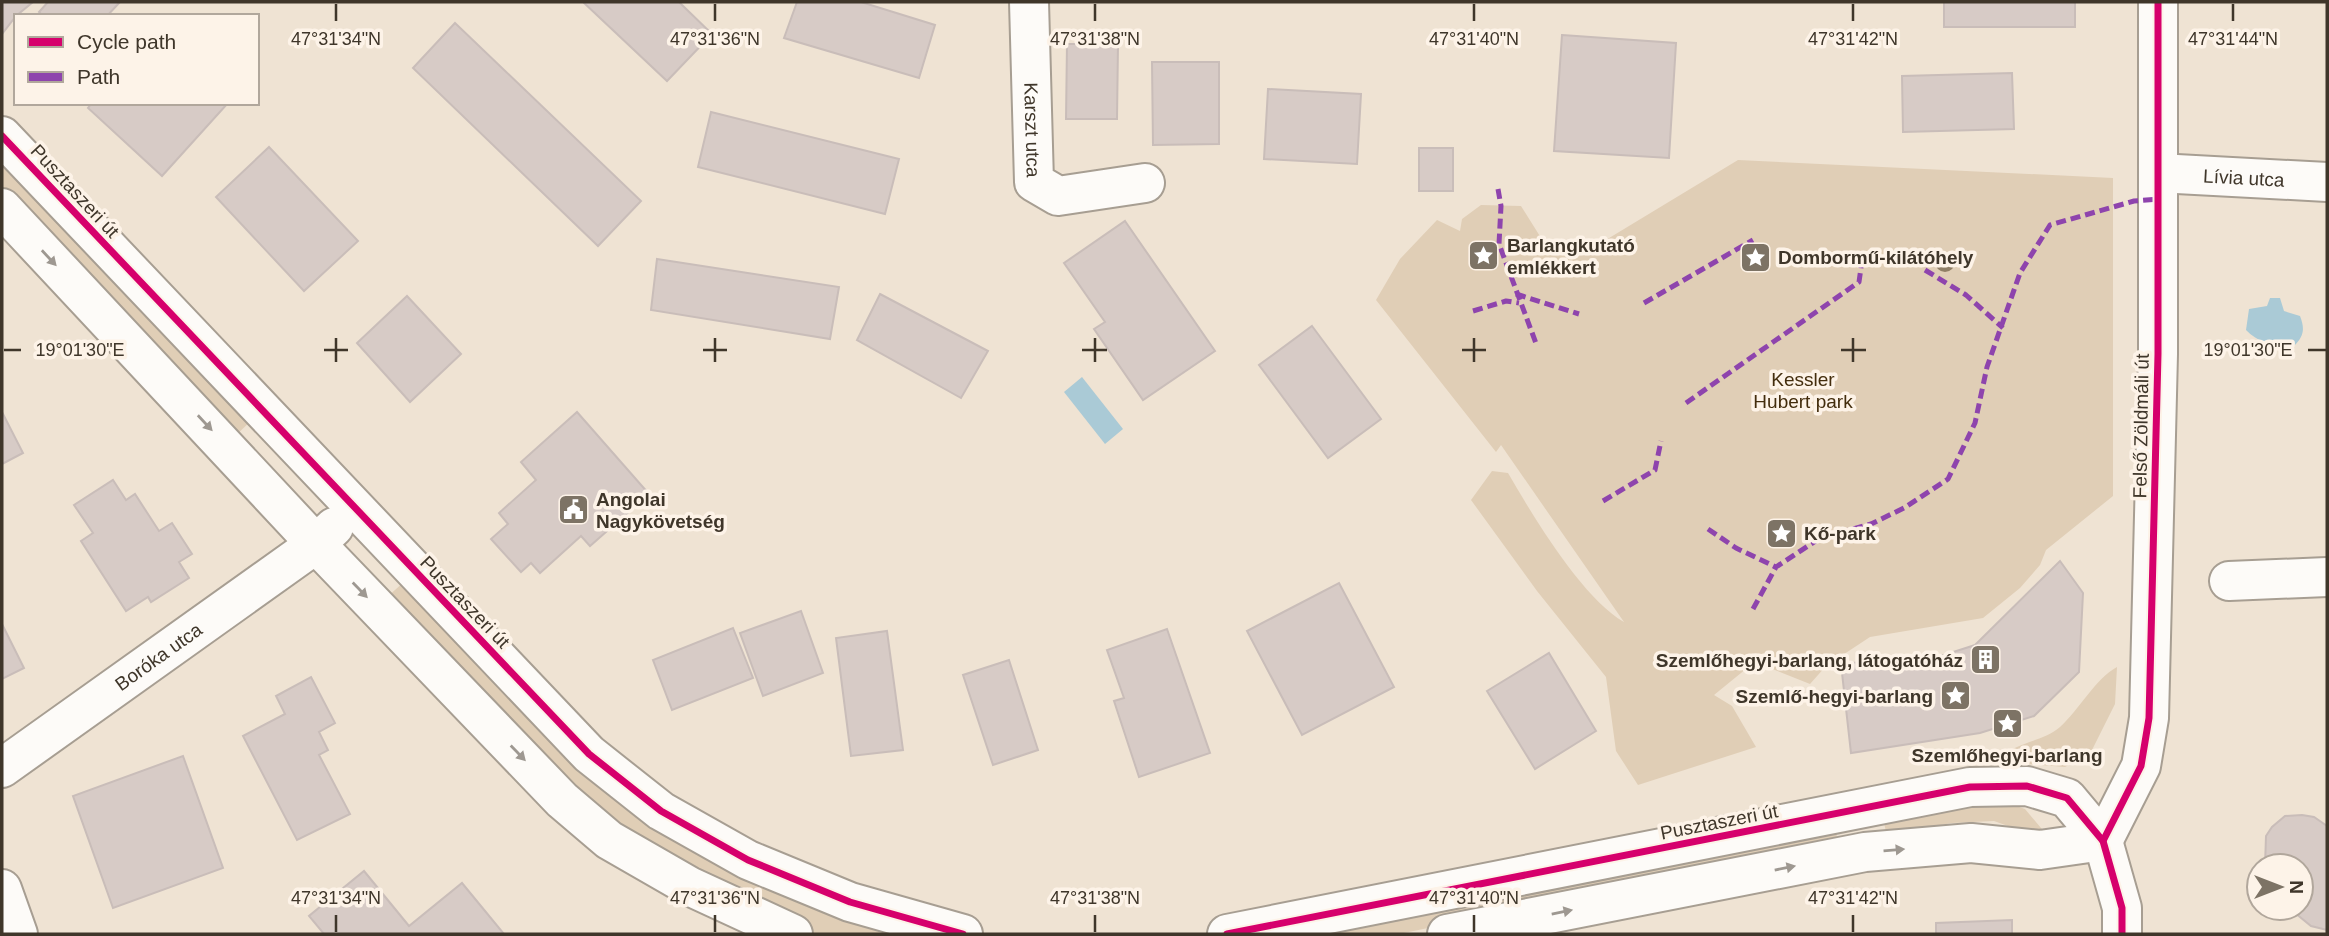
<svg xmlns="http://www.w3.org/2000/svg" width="2329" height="936" viewBox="0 0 2329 936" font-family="Arial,sans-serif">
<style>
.green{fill:#e0ceb6}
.water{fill:#aacad6}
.building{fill:#d7cbc6;stroke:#c9bdb9;stroke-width:2}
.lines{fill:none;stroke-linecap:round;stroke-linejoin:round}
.minor-casing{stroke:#a79e92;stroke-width:42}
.minor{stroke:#fdfbf8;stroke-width:38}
.quiet{stroke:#8e44ad;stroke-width:5;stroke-dasharray:10 5;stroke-linecap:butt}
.cycleway-casing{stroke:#fdf3e8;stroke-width:11}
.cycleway{stroke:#d6006c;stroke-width:7}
.tree{fill:#907f66}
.oneway{fill:#9e9891}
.ticks{fill:none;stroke:#3f362a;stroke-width:2.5}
.labels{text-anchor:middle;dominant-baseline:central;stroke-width:7;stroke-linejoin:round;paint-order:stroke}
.street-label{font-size:19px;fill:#3f362a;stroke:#fdf3e8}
.poi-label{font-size:19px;font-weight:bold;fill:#3f362a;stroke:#fdf3e8;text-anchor:start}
.park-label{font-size:19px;fill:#432d0d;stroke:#fdf3e8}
.ticks-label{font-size:18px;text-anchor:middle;fill:#3f362a;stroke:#fdf3e8;stroke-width:7;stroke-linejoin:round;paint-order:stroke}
</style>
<rect width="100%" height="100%" fill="#efe3d3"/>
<g class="green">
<polygon points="2,152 256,416 231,440 2,196"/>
<path d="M1738 160 2113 178V496L2046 550 2040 565 2020 588 1983 618 1870 637 1826 666 1810 684 1770 668 1768 651 1714 695 1732 706 1756 747 1638 785 1616 751 1606 677 1537 591 1471 500 1492 471 1508 473C1533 516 1582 598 1624 622L1501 445 1496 452 1376 300 1400 259 1437 220 1460 231 1462 219 1481 205 1521 206 1548 249 1586 252Z"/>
<polygon points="406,580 579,764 911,934 813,934 771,919 612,829 385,599"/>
<path d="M2117 667 2115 704 2090 754 2065 767 2005 762 2001 757C2017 742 2042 742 2060 727 2079 710 2095 679 2117 667Z"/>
<polygon points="1999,800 2025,809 2046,834 2042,838 1994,821 1951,823 1887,836 1882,814"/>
<polygon points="1835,826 1838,843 1399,934 1302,934"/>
</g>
<g class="water">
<path d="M2270 298H2280L2284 311 2300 316C2305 329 2304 336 2294 346 2276 347 2258 343 2246 330L2249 309 2267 306Z"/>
<polygon points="1082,377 1123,429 1105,444 1064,392"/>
</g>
<g class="building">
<polygon points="2,2 33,2 16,16 2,34"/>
<polygon points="48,2 120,2 107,16 43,16 39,12"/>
<polygon points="583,2 679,2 712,34 667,81"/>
<polygon points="797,2 861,2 935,25 919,78 784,38"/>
<rect x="1944" y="2" width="131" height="25"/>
<polygon points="455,23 641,201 598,246 413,68"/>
<polygon points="1562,35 1676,43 1669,158 1554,151"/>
<polygon points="1067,44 1118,44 1117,119 1066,119"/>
<polygon points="1152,62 1219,62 1219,144 1153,145"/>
<polygon points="2012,73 2014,129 1903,132 1902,76"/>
<polygon points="1268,89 1361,94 1357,164 1264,159"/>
<polygon points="92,103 228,103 162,176 88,108"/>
<polygon points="711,112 899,159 885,214 698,167"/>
<polygon points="269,147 358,241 304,291 216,197"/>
<rect x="1419" y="148" width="34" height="43"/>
<polygon points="1125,221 1215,351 1143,400 1094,329 1105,322 1064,263"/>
<polygon points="657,259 839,287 830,339 651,310"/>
<polygon points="880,294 988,351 961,398 857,340"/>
<polygon points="407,296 461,354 410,402 357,343"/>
<polygon points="1312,326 1381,419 1328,458 1259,365"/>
<polygon points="2,412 23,453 2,464"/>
<polygon points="577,412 649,494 590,546 581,536 540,573 531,563 521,572 491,539 508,524 499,513 536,480 521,462"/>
<polygon points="113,480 126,500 135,494 159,531 172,523 192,554 179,562 189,578 151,602 148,597 126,611 81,541 93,533 74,505"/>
<polygon points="2060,561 2083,593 2079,672 2034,716 1980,733 1851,753 1841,664 1944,655 1975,645"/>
<polygon points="1339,583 1394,687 1302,735 1247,631"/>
<polygon points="801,611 823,673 763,696 740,633"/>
<polygon points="2,624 24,668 2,679"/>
<polygon points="733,628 753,678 672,710 653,660"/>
<polygon points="1167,629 1210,753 1139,777 1114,701 1124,698 1107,650"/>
<polygon points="887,631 903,750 851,756 836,638"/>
<polygon points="1549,653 1596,731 1535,769 1487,691"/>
<polygon points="1009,660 1038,750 993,765 963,675"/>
<polygon points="311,677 335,723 319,732 328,750 319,755 350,814 297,840 243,736 285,714 276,696"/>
<polygon points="183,756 223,868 113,908 73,796"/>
<polygon points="2302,815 2314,817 2327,826 2327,930 2311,926 2289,908 2301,908 2301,866 2265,866 2266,836 2272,827 2285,816"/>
<polygon points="364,871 409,926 462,883 504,934 324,934 309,916"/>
<polygon points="2012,920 2012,934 1936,934 1936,923"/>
</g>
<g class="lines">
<defs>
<g id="minor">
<path id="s1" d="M1029 2 1034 182 1058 196 1145 183"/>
<polyline points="2,136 589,754 661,811 748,860 850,902 963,934"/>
<path id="s2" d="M2158 173 2327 182"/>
<polyline points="2,208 316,544 562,800 609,840 689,886 793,934"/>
<polyline points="2229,581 2327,577"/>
<path id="s3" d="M2 768 316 544 334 527"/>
<polyline points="2103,841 2141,766 2149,718 2158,354 2158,2"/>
<polyline points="2,889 18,934"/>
<polyline points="1227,934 1970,787 2027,786 2067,798 2103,841 2122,908 2122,934"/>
<polyline points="1447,934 1865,852 1971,843 2040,850 2103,841"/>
</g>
</defs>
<use href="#minor" class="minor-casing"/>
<use href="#minor" class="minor"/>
<g class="quiet">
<polyline points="1498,189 1501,206 1499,244 1537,346"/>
<polyline points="1925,270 1966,295 2003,328"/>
<polyline points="1516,294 1579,314"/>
<polyline points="1644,303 1753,240"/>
<polyline points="1473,311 1506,301 1519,303"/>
<polyline points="1686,403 1859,282 1863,254"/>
<polyline points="1603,501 1655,470 1661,441"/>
<polyline points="1708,529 1736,548 1776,567"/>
<polyline points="1753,609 1776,567 1820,538 1871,524 1904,508 1948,479 1975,423 1987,367 2020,273 2050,225 2134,201 2158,199"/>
</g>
<defs>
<g id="cycleway">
<polyline points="2,136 589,754 661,811 748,860 850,902 963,934"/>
<polyline points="2103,841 2141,766 2149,718 2158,354 2158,2"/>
<polyline points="1227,934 1970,787 2027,786 2067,798 2103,841 2122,908 2122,934"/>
</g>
</defs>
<use href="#cycleway" class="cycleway-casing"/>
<use href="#cycleway" class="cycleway"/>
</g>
<circle class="tree" cx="1945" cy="262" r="10"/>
<defs><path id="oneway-solid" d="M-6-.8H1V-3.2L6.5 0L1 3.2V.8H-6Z" transform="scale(1.75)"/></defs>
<g class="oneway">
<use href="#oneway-solid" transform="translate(49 258) rotate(47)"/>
<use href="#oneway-solid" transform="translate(205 423) rotate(47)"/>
<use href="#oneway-solid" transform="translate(360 590) rotate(46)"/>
<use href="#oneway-solid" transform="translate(518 753) rotate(46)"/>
<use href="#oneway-solid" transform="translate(1894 850) rotate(-5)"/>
<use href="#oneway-solid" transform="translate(1785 868) rotate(-11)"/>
<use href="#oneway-solid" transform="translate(1562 912) rotate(-11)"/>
</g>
<path class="ticks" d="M336 4V21M715 4V21M1095 4V21M1474 4V21M1853 4V21M2233 4V21M336 338V362M715 338V362M1095 338V362M1474 338V362M1853 338V362M4 350H21M324 350H348M703 350H727M1082 350H1107M1462 350H1486M1841 350H1866M2308 350H2326M336 915V932M715 915V932M1095 915V932M1474 915V932M1853 915V932"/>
<defs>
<symbol id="sight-square" viewBox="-11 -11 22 22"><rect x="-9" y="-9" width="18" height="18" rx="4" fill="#7d7365" stroke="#fdf3e8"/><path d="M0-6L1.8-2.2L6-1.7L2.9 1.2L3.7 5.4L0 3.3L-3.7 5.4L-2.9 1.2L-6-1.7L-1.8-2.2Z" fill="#fff"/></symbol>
<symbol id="civic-square" viewBox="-11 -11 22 22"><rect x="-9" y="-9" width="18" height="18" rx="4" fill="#7d7365" stroke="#fdf3e8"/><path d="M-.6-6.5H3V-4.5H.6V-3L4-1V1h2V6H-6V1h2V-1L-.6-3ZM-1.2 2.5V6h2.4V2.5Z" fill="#fff"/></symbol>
<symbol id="building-square" viewBox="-11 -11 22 22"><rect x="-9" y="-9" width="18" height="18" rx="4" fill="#7d7365" stroke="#fdf3e8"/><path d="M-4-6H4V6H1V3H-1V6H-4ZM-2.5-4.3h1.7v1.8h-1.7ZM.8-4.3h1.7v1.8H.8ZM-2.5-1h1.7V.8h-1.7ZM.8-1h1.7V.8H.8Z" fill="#fff"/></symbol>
</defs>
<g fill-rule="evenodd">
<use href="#sight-square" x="1466" y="238" width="35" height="35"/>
<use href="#sight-square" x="1738" y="240" width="35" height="35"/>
<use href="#civic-square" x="556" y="492" width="35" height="35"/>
<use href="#sight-square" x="1764" y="516" width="35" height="35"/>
<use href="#building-square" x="1968" y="642" width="35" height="35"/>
<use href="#sight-square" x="1938" y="678" width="35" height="35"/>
<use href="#sight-square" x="1990" y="706" width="35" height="35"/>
</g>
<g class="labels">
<g class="street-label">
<text stroke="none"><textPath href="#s1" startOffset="128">Karszt utca</textPath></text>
<text stroke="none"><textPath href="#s2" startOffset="86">Lívia utca</textPath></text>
<text transform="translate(75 191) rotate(47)">Pusztaszeri út</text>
<text transform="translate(2141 426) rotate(-89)">Felső Zöldmáli út</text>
<text transform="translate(465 602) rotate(46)">Pusztaszeri út</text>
<text stroke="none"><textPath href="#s3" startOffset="192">Boróka utca</textPath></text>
<text transform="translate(1719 822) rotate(-11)">Pusztaszeri út</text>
</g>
<g class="poi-label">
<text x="1507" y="245">Barlangkutató<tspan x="1507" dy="22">emlékkert</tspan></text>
<text x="1778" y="257">Dombormű-kilátóhely</text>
<text x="596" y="499">Angolai<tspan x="596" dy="22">Nagykövetség</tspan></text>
<text x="1804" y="533">Kő-park</text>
<text x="1963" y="660" text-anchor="end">Szemlőhegyi-barlang, látogatóház</text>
<text x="1933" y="696" text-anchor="end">Szemlő-hegyi-barlang</text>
<text x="2007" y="755" text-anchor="middle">Szemlőhegyi-barlang</text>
</g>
<g class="park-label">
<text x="1803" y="379">Kessler<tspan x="1803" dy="22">Hubert park</tspan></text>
</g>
</g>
<g class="ticks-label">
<text x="336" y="45">47°31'34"N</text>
<text x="715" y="45">47°31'36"N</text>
<text x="1095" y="45">47°31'38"N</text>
<text x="1474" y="45">47°31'40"N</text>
<text x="1853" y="45">47°31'42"N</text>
<text x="2233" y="45">47°31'44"N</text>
<text x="2248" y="356">19°01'30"E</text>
<text x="80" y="356">19°01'30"E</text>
<text x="336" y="904">47°31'34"N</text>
<text x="715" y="904">47°31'36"N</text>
<text x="1095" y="904">47°31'38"N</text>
<text x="1474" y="904">47°31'40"N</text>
<text x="1853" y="904">47°31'42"N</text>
</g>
<rect width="2329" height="936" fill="none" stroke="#3f362a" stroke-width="7"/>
<rect x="14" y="14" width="245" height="91" fill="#fdf3e8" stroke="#b1a79c" stroke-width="2"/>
<rect x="28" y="37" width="35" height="10" fill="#d6006c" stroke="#b1a79c" stroke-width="2"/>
<text x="77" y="49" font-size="21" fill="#3f362a">Cycle path</text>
<rect x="28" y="72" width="35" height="10" fill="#8e44ad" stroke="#b1a79c" stroke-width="2"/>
<text x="77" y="84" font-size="21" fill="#3f362a">Path</text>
<g transform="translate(2280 887) rotate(90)"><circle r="33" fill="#fdf3e8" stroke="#b1a79c" stroke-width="2"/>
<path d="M0-5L12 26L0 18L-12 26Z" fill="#7d7365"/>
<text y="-10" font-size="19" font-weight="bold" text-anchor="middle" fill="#3f362a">N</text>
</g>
</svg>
